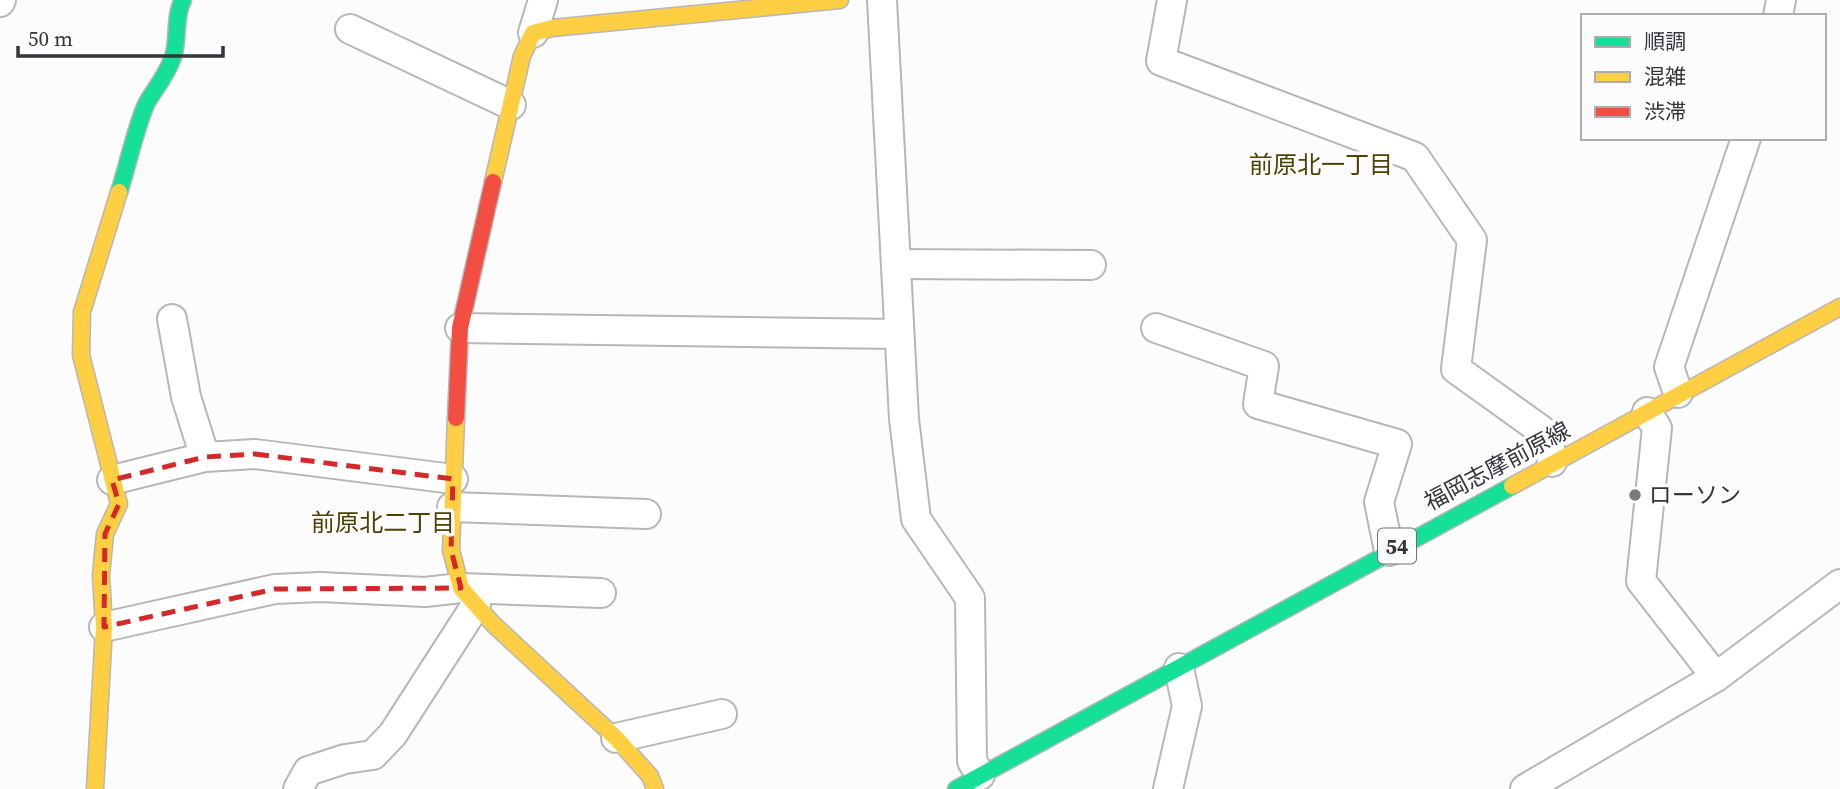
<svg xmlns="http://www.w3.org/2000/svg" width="1840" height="789" viewBox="0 0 1840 789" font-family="'Source Serif 4','Noto Sans JP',serif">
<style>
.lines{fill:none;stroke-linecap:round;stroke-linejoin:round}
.street-casing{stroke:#b7b7b9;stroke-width:32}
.fast-casing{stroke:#b7b7b9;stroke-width:19}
.slow-casing{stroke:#b7b7b9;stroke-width:19}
.jam-casing{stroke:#b7b7b9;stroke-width:19}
.street{stroke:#fff;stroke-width:28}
.fast{stroke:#16e098;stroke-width:16}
.slow{stroke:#ffcf43;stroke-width:16}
.jam{stroke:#f24e42;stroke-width:16}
.marked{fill:none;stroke:#d62828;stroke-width:5;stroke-dasharray:14 9;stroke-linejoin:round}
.poi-dot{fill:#7b7b7d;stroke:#fcfbfd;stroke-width:2.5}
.labels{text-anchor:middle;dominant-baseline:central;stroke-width:7;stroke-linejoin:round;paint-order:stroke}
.shield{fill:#fcfbfd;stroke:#717074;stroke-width:2}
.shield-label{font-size:21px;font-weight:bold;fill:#363539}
.street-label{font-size:23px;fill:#363539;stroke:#fcfbfd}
.poi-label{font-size:23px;fill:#363539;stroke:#fcfbfd;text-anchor:start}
.neighbourhood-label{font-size:24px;fill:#4b4400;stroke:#fcfbfd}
</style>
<rect width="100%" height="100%" fill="#fcfcfc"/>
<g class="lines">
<defs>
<g id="street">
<polyline points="882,0 904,419 916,519 970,598 972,761 980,775"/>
<polyline points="1172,0 1161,61 1415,157 1472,240 1456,369 1548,435 1552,462"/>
<polyline points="0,2 1,0"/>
<polyline points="1778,16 1781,0"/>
<polyline points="350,29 511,105"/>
<polyline points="533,33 543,0"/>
<polyline points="896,264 1091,265"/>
<polyline points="172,319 186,397 205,457"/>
<polyline points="460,328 899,334"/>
<polyline points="1156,328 1264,366 1258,404 1397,444 1379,502 1389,551"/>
<polyline points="1678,393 1669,367 1746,138"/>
<polyline points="1647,412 1657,428 1641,581 1716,677"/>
<polyline points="112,480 205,457 255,454 453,479"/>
<polyline points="452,507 646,514"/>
<polyline points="104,627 275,589 320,587 425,592 461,588 601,593"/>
<polyline points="616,738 722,714"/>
<polyline points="298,789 308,771 345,759 373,755 393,734 476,605"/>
<polyline points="1168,789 1187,706 1179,668"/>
<polyline points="1525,789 1716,677 1840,584"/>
</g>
<g id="fast">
<path d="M119 192C126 172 139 114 149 99 158 85 167 74 173 57 179 39 174 15 183 0"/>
<polyline points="956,789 1512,486"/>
</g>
<g id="slow">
<polyline points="493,182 522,56 533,33 552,28 840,0"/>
<polyline points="456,418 451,550 461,588 493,624 616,738 650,776 655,789"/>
<polyline points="1512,486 1840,307"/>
<polyline points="95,789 104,627 101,575 105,534 119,504 81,355 82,312 119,192"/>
</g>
<polyline id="jam" points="456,418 460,328 493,182"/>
</defs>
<use href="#street" class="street-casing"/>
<use href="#fast" class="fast-casing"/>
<use href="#slow" class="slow-casing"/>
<use href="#jam" class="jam-casing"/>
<use href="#street" class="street"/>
<use href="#fast" class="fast"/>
<use href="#slow" class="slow"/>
<use href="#jam" class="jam"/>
</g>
<path class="marked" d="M255 454 453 479 451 550 461 588 275 589 104 627 105 534 119 504 112 480 205 457Z"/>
<circle class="poi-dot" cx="1635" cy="495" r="7"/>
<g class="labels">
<rect class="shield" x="1378" y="528.5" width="38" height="35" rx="5"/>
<g class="shield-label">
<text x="1397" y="546">54</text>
</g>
<g class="street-label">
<text transform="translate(1497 466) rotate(-28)">福岡志摩前原線</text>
</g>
<g class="poi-label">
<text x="1649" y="495">ローソン</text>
</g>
<g class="neighbourhood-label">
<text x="1321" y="164">前原北一丁目</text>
<text x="383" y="522">前原北二丁目</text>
</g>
</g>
<rect x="1581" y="14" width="245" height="126" fill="#fcfbfd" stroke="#adacaf" stroke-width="2"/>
<rect x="1595" y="37" width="35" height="10" fill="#16e098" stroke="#adacaf" stroke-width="2"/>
<text x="1644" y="49" font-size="21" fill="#363539">順調</text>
<rect x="1595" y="72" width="35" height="10" fill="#ffcf43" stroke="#adacaf" stroke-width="2"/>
<text x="1644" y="84" font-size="21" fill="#363539">混雑</text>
<rect x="1595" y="107" width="35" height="10" fill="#f24e42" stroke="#adacaf" stroke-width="2"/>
<text x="1644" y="119" font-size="21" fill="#363539">渋滞</text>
<path d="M18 46v10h205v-10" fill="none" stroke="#363539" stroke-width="3.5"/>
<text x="28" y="46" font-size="21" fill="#363539" stroke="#fcfbfd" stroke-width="5" paint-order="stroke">50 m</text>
</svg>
